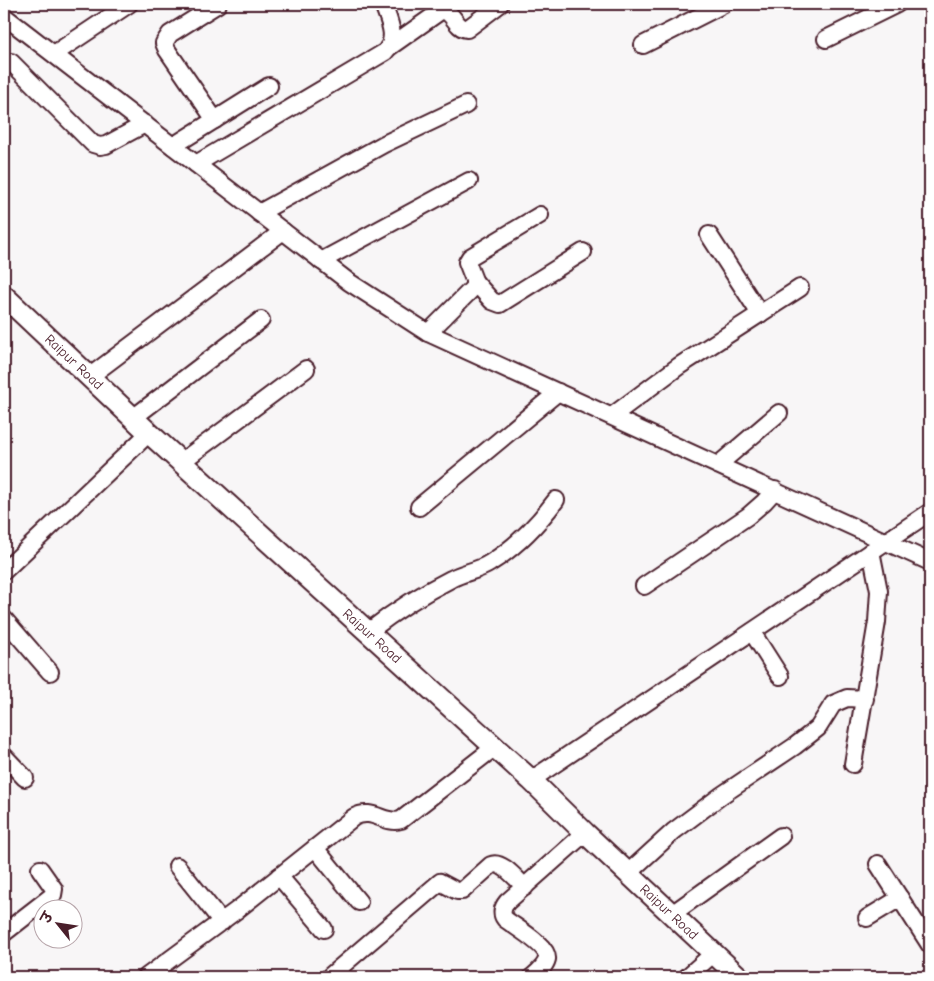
<svg xmlns="http://www.w3.org/2000/svg" width="934" height="981" viewBox="0 0 934 981" font-family="'Comic Neue','Playpen Sans Deva',sans-serif">
<style>
.lines{fill:none;stroke-linecap:round;stroke-linejoin:round}
.minor-casing{stroke:#4a1f2b;stroke-width:20}
.major-casing{stroke:#4a1f2b;stroke-width:24}
.minor{stroke:#fff;stroke-width:16}
.major{stroke:#fff;stroke-width:20}
.labels{text-anchor:middle;dominant-baseline:central;stroke-width:4;stroke-linejoin:round;paint-order:stroke}
.street-label{font-size:14px;fill:#4a1f2b;stroke:#fff}
</style>
<rect width="100%" height="100%" fill="#f8f6f7"/>
<filter id="ink" filterUnits="userSpaceOnUse"><feTurbulence type="fractalNoise" baseFrequency=".02" numOctaves="2"/><feDisplacementMap in="SourceGraphic" scale="10" xChannelSelector="R" yChannelSelector="G"/><feConvolveMatrix kernelMatrix="1 2 1 2 8 2 1 2 1" color-interpolation-filters="sRGB"/></filter>
<g filter="url(#ink)">
<g class="lines">
<defs>
<g id="minor">
<polyline points="4,16 349,282 428,333 930,562"/>
<polyline points="826,39 897,4"/>
<polyline points="643,45 724,4"/>
<path d="M388 48 442 10C454 12 455 28 467 29L500 4"/>
<polyline points="54,54 129,4"/>
<polyline points="11,62 93,144 100,146 106,145 145,124"/>
<polyline points="215,120 167,50 164,43 170,34 218,4"/>
<polyline points="173,146 269,86"/>
<path d="M196 164 385 52C399 38 388 19 383 4"/>
<polyline points="259,213 384,144 466,105"/>
<polyline points="709,235 760,314"/>
<polyline points="321,261 469,181"/>
<polyline points="475,282 492,301 500,304 583,252"/>
<polyline points="428,333 474,287 474,280 467,262 470,257 540,215"/>
<polyline points="89,377 283,231"/>
<polyline points="612,416 679,366 800,288"/>
<polyline points="133,418 261,320"/>
<polyline points="181,462 306,369"/>
<polyline points="718,465 779,413"/>
<polyline points="419,507 558,392"/>
<polyline points="4,571 149,433"/>
<polyline points="644,586 748,516 764,502 775,490"/>
<polyline points="4,619 50,672"/>
<path d="M368 632C395 611 421 594 451 579 464 572 478 571 490 563 516 547 538 524 556 500"/>
<polyline points="752,632 780,676"/>
<polyline points="4,756 25,778"/>
<polyline points="853,764 877,622 879,591 871,551"/>
<polyline points="531,780 930,512"/>
<polyline points="315,848 359,902"/>
<polyline points="878,864 930,945"/>
<polyline points="177,866 222,922"/>
<polyline points="628,873 674,831 722,795 795,746 818,728 833,704 847,698 865,699"/>
<polyline points="279,876 324,929"/>
<polyline points="672,914 781,836"/>
<polyline points="867,918 900,898"/>
<polyline points="4,933 53,895 54,889 40,869"/>
<path d="M330 976 440 882 457 891H462L491 865C502 860 517 880 525 887"/>
<path d="M146 977 237 910 354 817C373 807 384 825 401 820L495 747"/>
<path d="M532 977C538 972 545 967 547 959 549 946 515 927 505 919 501 914 502 908 507 902L585 833"/>
<polyline points="687,977 714,953"/>
</g>
<polyline id="major" points="4,296 149,433 531,780 585,833 739,977"/>
</defs>
<use href="#minor" class="minor-casing"/>
<use href="#major" class="major-casing"/>
<use href="#minor" class="minor"/>
<use href="#major" class="major"/>
</g>
</g>
<g class="labels">
<g class="street-label">
<text transform="translate(74 362) rotate(43)">Raipur Road</text>
<text transform="translate(372 636) rotate(42)">Raipur Road</text>
<text transform="translate(669 912) rotate(43)">Raipur Road</text>
</g>
</g>
<rect width="934" height="981" fill="none" stroke="#fff" stroke-width="20"/>
<rect x="10" y="10" width="914" height="961" fill="none" stroke="#4a1f2b" stroke-width="2" filter="url(#ink)"/>
<g transform="translate(58 924) rotate(300)"><circle r="24" fill="#ffffff" stroke="#b7a5aa"/>
<path d="M0-4L9 19L0 12L-9 19Z" fill="#4a1f2b"/>
<text y="-8" font-size="14" font-weight="bold" text-anchor="middle" fill="#4a1f2b">उ</text>
</g>
</svg>
